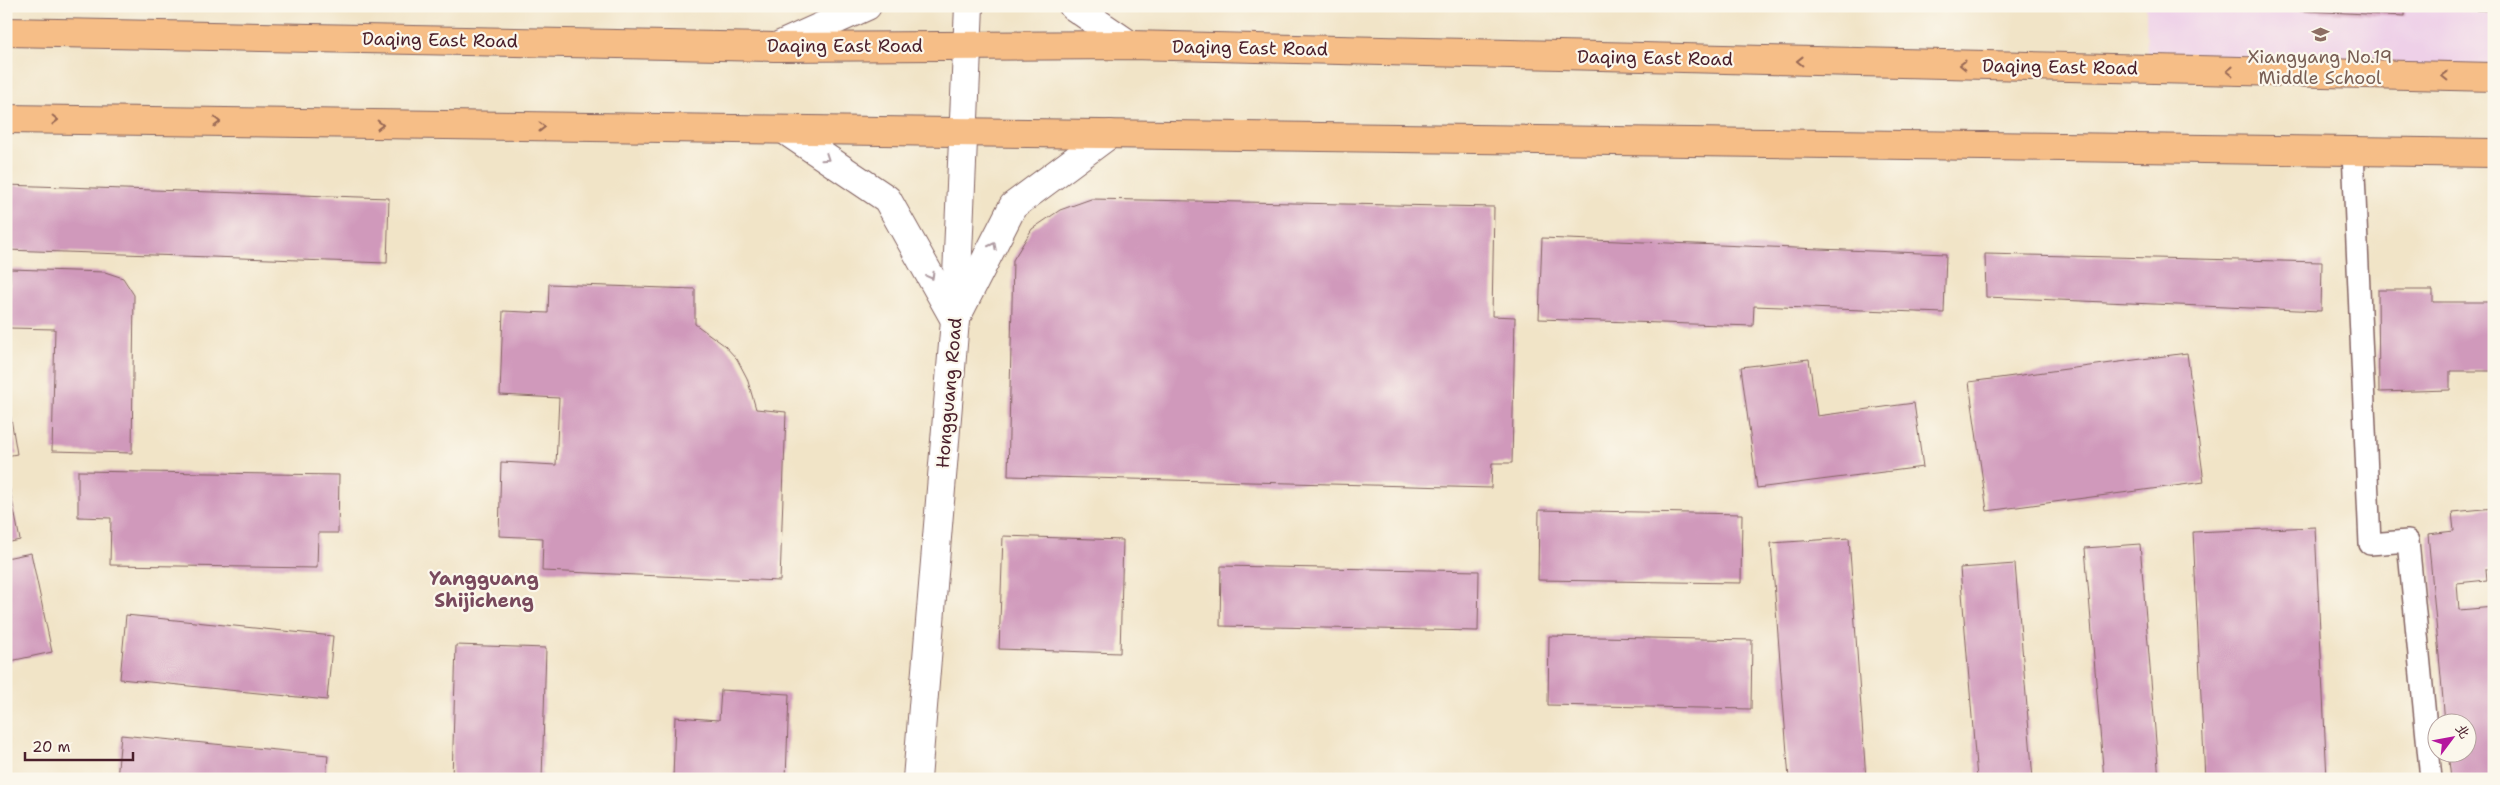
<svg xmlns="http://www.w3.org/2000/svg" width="2500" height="785" viewBox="0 0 2500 785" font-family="'Shantell Sans','LXGW WenKai TC',sans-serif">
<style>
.built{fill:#eed0e8}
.building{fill:#d099bb}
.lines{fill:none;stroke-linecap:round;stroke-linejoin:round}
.service-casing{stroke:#846462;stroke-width:24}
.tertiary-casing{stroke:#846462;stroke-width:30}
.primary-casing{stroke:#846462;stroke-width:30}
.service{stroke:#fff;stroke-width:21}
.tertiary{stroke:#fff;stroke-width:28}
.primary{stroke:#f6be87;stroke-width:28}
.oneway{stroke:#976754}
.oneway2{stroke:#ae9aa0}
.labels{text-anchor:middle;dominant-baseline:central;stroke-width:4.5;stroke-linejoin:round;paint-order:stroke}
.street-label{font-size:18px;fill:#4a1f2b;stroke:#fbf7ec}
.education-label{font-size:18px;fill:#785e54;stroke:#fbf7ec}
.neighbourhood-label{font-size:19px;font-weight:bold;fill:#794a5d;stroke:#fbf7ec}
</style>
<rect width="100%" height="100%" fill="#fbf7ec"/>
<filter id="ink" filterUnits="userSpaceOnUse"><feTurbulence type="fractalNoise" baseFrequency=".02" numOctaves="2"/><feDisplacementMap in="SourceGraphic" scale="10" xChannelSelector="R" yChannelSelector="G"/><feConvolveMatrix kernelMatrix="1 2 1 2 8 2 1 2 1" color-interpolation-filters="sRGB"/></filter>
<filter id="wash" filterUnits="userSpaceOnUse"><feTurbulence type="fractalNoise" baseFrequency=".0096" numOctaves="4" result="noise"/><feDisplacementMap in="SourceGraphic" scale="20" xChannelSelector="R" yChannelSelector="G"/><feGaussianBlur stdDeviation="1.12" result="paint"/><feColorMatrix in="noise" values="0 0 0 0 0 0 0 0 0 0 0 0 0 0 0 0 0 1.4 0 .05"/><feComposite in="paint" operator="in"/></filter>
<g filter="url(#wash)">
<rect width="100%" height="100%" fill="#f1e4c7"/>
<polygon class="built" points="2146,6 2494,6 2494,72 2147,62"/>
<g id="blocks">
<g class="building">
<polygon points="2209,6 2405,6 2405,16"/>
<polygon points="2445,6 2494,6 2494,11 2445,9"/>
<polygon points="6,185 389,198 387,263 6,250"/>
<polygon points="1091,199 1494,207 1492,316 1515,317 1512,463 1492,463 1491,488 1008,476 1013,260 1032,229 1060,210"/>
<polygon points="1542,238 1946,254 1944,313 1754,306 1753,326 1539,319"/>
<polygon points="1985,254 2322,262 2321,311 1986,297"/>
<polygon points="10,269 105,272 123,278 134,295 132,453 52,451 55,329 9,328"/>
<polygon points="549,284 695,289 695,324 724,345 737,359 747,378 756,409 786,412 780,581 542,571 543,538 499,536 501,462 556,465 559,398 500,395 503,311 548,313"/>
<polygon points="2378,290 2433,290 2433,302 2494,302 2494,371 2450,371 2450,390 2379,392"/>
<polygon points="2187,353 2204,482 1987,511 1969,382"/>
<polygon points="1809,359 1817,416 1914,403 1923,467 1757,488 1741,367"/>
<polygon points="6,389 17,454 6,456"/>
<polygon points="78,471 339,475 338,533 318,533 317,568 110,565 111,518 78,517"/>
<polygon points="9,485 20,540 6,543 6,486"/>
<polygon points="2494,508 2494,568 2486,569 2487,580 2457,583 2459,610 2494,607 2494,779 2451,779 2448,752 2468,752 2468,722 2445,722 2428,534 2454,531 2452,512"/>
<polygon points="1539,510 1742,514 1741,583 1538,580"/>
<polygon points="2315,527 2327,779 2205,779 2193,532"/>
<polygon points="1003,536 1123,540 1120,653 999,649"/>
<polygon points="1849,538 1866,779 1789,779 1771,543"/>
<polygon points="2140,544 2159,779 2104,779 2085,548"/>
<polygon points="31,553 52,652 6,662 6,558"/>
<polygon points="2015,564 2033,779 1977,779 1960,568"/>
<polygon points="1221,566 1479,571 1478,631 1220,626"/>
<polygon points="126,615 333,636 327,700 120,679"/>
<polygon points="1549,636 1752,640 1751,709 1548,705"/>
<polygon points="456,645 546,648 542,779 452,779"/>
<polygon points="721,690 789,694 786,779 673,779 675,717 719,720"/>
<polygon points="121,735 328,755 326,779 117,779"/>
</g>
</g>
</g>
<g filter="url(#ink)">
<use href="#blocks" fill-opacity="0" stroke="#846462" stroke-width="1"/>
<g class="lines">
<defs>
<polyline id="service" points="2353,151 2370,544 2408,541 2431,779"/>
<g id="tertiary">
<polyline points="1073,6 1130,45"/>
<polyline points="776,47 867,6"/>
<polyline points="786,131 887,199 955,320"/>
<polyline points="959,312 1013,206 1110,134"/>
<polyline points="917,779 955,320 969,6"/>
</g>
<g id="primary">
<polyline points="6,32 776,47 1130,45 2494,77"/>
<polyline points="6,119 2494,153"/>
</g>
</defs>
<use href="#service" class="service-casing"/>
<use href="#tertiary" class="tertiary-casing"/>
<use href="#primary" class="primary-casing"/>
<use href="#service" class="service"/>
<use href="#tertiary" class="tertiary"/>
<use href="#primary" class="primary"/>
</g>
<defs><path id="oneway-chevron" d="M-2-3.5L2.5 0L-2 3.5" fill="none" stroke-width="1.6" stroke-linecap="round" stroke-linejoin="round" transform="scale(1.25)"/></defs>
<g class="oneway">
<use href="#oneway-chevron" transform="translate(1800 61) rotate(-179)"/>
<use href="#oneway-chevron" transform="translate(1963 65) rotate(-179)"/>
<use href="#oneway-chevron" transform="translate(2230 71) rotate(-179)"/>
<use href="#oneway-chevron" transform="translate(2445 76) rotate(-179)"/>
<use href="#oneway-chevron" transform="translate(55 120) rotate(1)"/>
<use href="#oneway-chevron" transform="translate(217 122) rotate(1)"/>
<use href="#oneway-chevron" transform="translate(380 125) rotate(1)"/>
<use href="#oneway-chevron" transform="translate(542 127) rotate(1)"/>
</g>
<g class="oneway2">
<use href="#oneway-chevron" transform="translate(826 158) rotate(34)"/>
<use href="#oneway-chevron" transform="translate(993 246) rotate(-63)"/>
<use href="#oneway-chevron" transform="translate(931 276) rotate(61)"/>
</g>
</g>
<defs>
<symbol id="school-bare" viewBox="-9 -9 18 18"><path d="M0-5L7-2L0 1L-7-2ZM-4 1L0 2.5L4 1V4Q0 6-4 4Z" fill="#8d6e63" stroke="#fbf7ec" stroke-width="2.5" paint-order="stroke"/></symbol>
</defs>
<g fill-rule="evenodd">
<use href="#school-bare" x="2308" y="22" width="25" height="25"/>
</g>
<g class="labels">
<g class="street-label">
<text transform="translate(440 40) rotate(1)">Daqing East Road</text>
<text x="845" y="46">Daqing East Road</text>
<text transform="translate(1250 48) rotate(1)">Daqing East Road</text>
<text transform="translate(1655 58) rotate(1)">Daqing East Road</text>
<text transform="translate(2060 67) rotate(1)">Daqing East Road</text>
<text transform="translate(949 393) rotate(-85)">Hongguang Road</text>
</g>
<g class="education-label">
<text x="2320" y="57">Xiangyang No.19<tspan x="2320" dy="21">Middle School</tspan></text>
</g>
<g class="neighbourhood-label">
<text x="484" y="578">Yangguang<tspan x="484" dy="22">Shijicheng</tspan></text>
</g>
</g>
<rect width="2500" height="785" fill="none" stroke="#fbf7ec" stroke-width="25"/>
<g transform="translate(2452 738) rotate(58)"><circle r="24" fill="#fbf7ec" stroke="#b4a19f"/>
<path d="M0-4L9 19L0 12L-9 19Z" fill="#b5179e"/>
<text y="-8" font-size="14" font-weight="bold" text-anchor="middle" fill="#4a1f2b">北</text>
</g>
<path d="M25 752v8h108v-8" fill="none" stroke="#4a1f2b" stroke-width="2.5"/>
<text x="32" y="752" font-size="15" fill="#4a1f2b" stroke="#fbf7ec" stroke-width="4" paint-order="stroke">20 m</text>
</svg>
